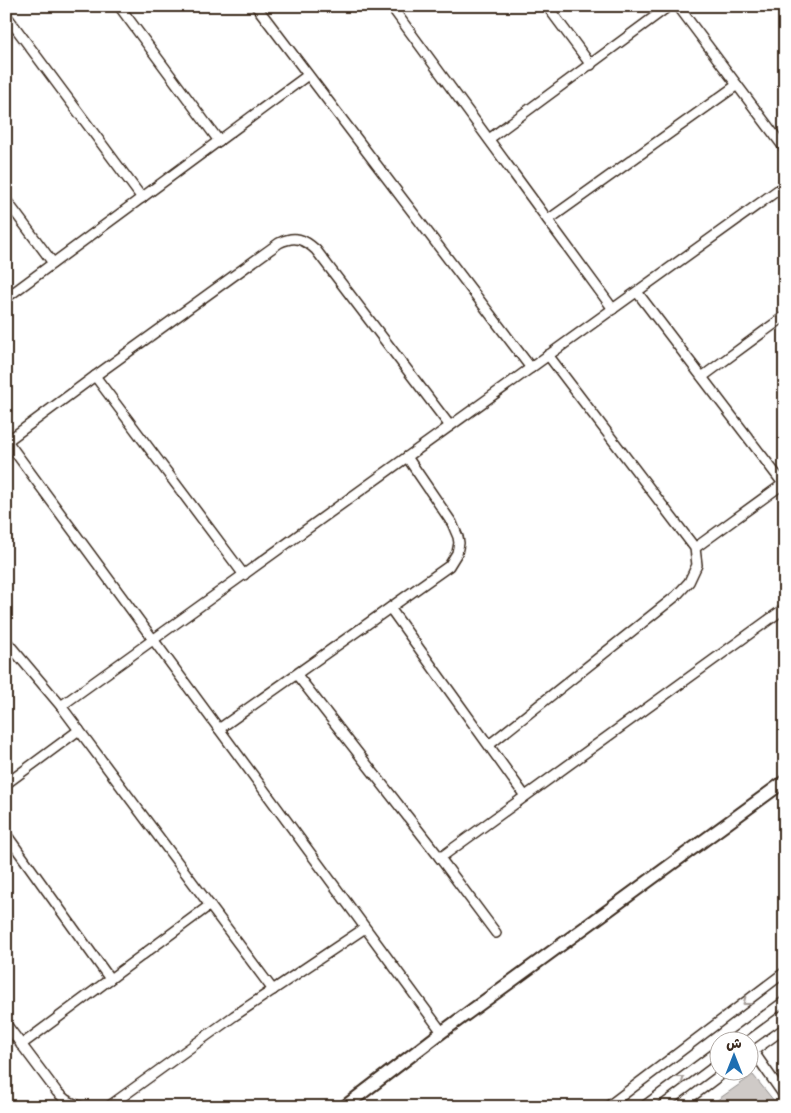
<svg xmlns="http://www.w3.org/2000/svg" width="791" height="1113" viewBox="0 0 791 1113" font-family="Mali,'Playpen Sans Arabic',sans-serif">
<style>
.building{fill:#cfcac7;stroke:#918d8b}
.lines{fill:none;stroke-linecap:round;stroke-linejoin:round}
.minor-casing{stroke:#3b2a1e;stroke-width:12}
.tertiary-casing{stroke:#3b2a1e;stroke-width:15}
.minor{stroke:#fff;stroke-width:9}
.tertiary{stroke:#fff;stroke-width:11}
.oneway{stroke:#a79f9a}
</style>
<rect width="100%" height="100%" fill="#fff"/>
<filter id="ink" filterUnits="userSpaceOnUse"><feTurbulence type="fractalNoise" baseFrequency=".02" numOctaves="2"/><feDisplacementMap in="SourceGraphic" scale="10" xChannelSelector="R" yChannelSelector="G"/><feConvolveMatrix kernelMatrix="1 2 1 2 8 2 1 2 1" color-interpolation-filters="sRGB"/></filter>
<g filter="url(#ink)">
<polygon class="building" points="753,1075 779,1107 715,1107 713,1103"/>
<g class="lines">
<defs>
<g id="minor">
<polyline points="119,6 219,141"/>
<polyline points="256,6 531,368"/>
<polyline points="391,6 613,309"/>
<polyline points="547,6 591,65"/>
<polyline points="678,6 785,149"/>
<polyline points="6,15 142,198"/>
<polyline points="489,139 669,6"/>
<polyline points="6,200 53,263"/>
<polyline points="548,220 737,85"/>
<polyline points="637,292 785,486"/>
<polyline points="6,298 308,75"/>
<polyline points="95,376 244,575"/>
<polyline points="702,377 785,316"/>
<polyline points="7,441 442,1032"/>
<path d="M6 442 95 376 279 243C295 235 304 239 316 250L450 426"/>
<polyline points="695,548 783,484"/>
<polyline points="390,608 525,796"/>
<polyline points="6,641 61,706 273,990"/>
<polyline points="297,675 440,858 496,933"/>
<polyline points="61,706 785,185"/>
<polyline points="219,729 449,566 457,553 459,543 458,537 452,523 407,457"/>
<polyline points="489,745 676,596 689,582 697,565 695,548 548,355"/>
<polyline points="6,784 79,730"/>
<polyline points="6,834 110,979"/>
<polyline points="440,858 785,608"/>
<polyline points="6,1024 57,1092 66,1100 81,1107"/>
<polyline points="732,1040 785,1001"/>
<polyline points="21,1045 210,905"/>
<polyline points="753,1051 785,1097"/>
<polyline points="749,1054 785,1028"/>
<polyline points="108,1107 234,1016 365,928"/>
<polyline points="607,1107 785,972"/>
<polyline points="643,1107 718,1051"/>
<polyline points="678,1107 727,1070"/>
</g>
<polyline id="tertiary" points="344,1107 442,1032 785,781"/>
</defs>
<use href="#minor" class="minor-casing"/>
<use href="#tertiary" class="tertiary-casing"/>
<use href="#minor" class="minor"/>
<use href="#tertiary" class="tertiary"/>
</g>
<defs><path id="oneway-chevron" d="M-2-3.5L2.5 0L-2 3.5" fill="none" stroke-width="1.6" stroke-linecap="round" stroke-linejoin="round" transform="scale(1.25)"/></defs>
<g class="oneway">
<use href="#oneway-chevron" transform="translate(746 1002) rotate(143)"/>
<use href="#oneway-chevron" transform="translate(681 1079) rotate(-37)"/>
</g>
</g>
<rect width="791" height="1113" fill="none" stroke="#fff" stroke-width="25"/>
<rect x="12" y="12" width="766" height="1088" fill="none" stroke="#3b2a1e" stroke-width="2" filter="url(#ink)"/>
<g transform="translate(734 1056)"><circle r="24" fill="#ffffff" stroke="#b1aaa5"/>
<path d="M0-4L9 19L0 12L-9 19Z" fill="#1f6fb2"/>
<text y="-8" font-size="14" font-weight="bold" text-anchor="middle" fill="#3b2a1e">ش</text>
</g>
</svg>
